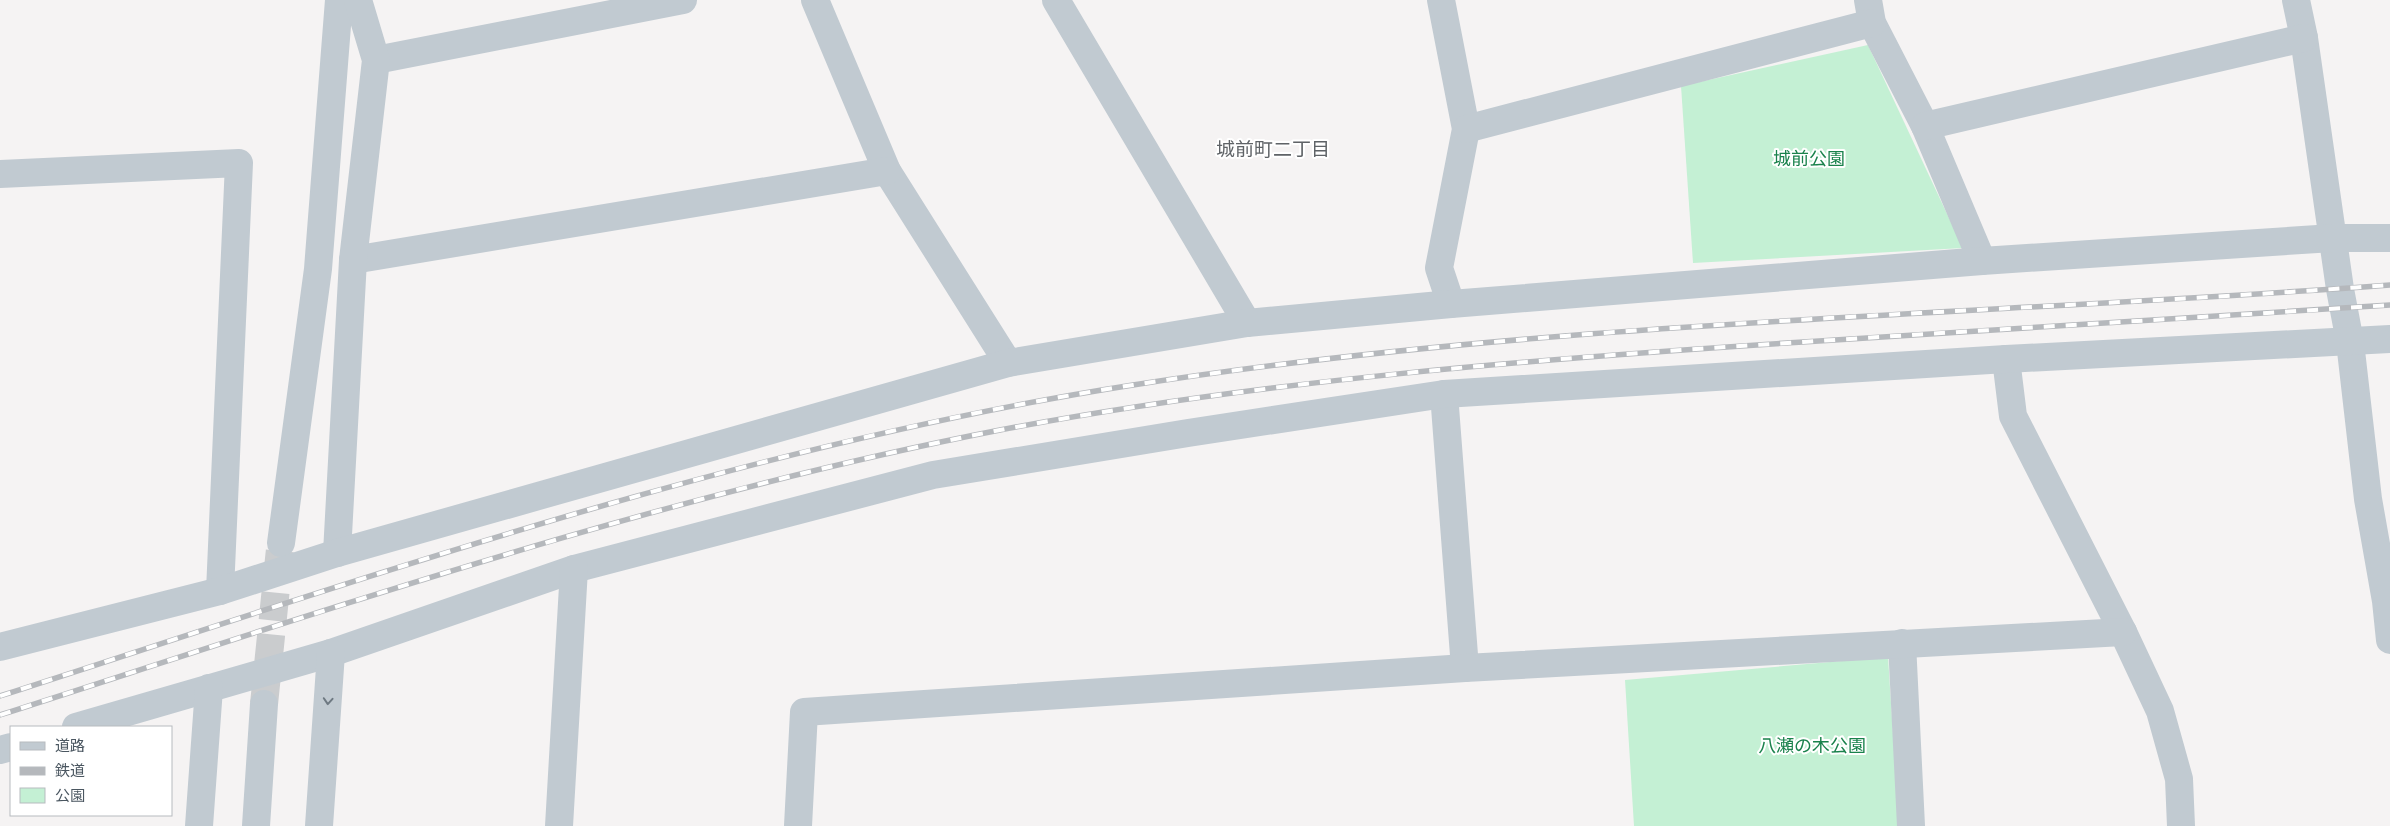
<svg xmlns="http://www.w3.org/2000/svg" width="2390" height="826" viewBox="0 0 2390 826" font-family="'DejaVu Sans','Noto Sans JP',sans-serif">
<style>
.green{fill:#c4f0d4}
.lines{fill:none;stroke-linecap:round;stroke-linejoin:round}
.minor-tunnel{stroke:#caccce;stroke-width:28;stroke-dasharray:28 14;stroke-linecap:butt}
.minor{stroke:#c1cad1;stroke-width:28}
.rail-casing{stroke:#b5b8bc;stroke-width:5.5}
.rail{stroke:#fff;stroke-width:4;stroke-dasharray:11;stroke-linecap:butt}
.oneway{stroke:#6e7982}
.labels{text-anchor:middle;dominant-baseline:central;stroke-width:4;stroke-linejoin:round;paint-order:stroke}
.park-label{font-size:18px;fill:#1a824c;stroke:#fff}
.neighbourhood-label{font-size:19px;fill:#5f6367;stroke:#fff}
</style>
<rect width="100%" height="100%" fill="#f5f3f3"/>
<g class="green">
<polygon points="1868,45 1963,248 1693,263 1681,86"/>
<polygon points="1888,657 1899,826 1634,826 1625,680"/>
</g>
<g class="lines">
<polyline class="minor-tunnel" points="264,704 280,549"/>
<g class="minor">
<polyline points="815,0 887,171 1008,363"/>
<polyline points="1056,0 1247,323"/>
<polyline points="1441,0 1466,129 1439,268 1451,304"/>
<polyline points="1868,0 1872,23 1925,126 1982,261"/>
<polyline points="2296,0 2304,38 2340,289 2350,342 2368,499 2386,601 2390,640"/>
<polyline points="376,60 683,0"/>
<polyline points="1925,126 2304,38"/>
<polyline points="1466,129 1872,23"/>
<polyline points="0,174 239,163 220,591"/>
<polyline points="353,260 887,171"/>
<polyline points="2006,359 2013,416 2123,632 2160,711 2179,779 2181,826"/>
<polyline points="1444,394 1465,668"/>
<polyline points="281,543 318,269 339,0"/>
<polyline points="337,553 353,260 376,60 358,0"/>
<polyline points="1902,643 1911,826"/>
<polyline points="0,647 220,591 337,553 1008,363 1247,323 1451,304 1982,261 2333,238 2390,238"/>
<polyline points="76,727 331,653 574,569 933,475 1188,433 1444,394 2006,359 2390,339"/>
<polyline points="0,750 11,747"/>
<polyline points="199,826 209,688"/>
<polyline points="256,826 264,704"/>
<polyline points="319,826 331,653"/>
<polyline points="559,826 574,569"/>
<polyline points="798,826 804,712 1465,668 2123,632"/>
</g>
<defs>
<g id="rail">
<path d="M0 696C372 576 745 445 1133 385 1549 320 1971 316 2390 285"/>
<path d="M0 715C330 609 659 496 1000 430 1265 380 1535 359 1803 342 1999 329 2194 318 2390 305"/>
</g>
</defs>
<use href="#rail" class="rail-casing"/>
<use href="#rail" class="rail"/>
</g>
<defs><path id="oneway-chevron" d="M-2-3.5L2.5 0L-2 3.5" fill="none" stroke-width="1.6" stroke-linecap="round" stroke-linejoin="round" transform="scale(1.25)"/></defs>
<use class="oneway" href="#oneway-chevron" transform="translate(328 701) rotate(94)"/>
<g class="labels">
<g class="park-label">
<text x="1809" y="158">城前公園</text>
<text x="1812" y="745">八瀬の木公園</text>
</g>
<g class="neighbourhood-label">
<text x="1273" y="149">城前町二丁目</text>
</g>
</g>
<rect x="10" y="726" width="162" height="90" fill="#ffffff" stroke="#b7bbbf"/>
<rect x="20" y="742" width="25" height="8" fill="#c1cad1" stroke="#b7bbbf"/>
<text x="55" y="751" font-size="15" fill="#4a5660">道路</text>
<rect x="20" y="767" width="25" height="8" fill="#b5b8bc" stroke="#b7bbbf"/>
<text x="55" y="776" font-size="15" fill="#4a5660">鉄道</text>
<rect x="20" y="788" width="25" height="15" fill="#c4f0d4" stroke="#b7bbbf"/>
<text x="55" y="801" font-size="15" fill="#4a5660">公園</text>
</svg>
